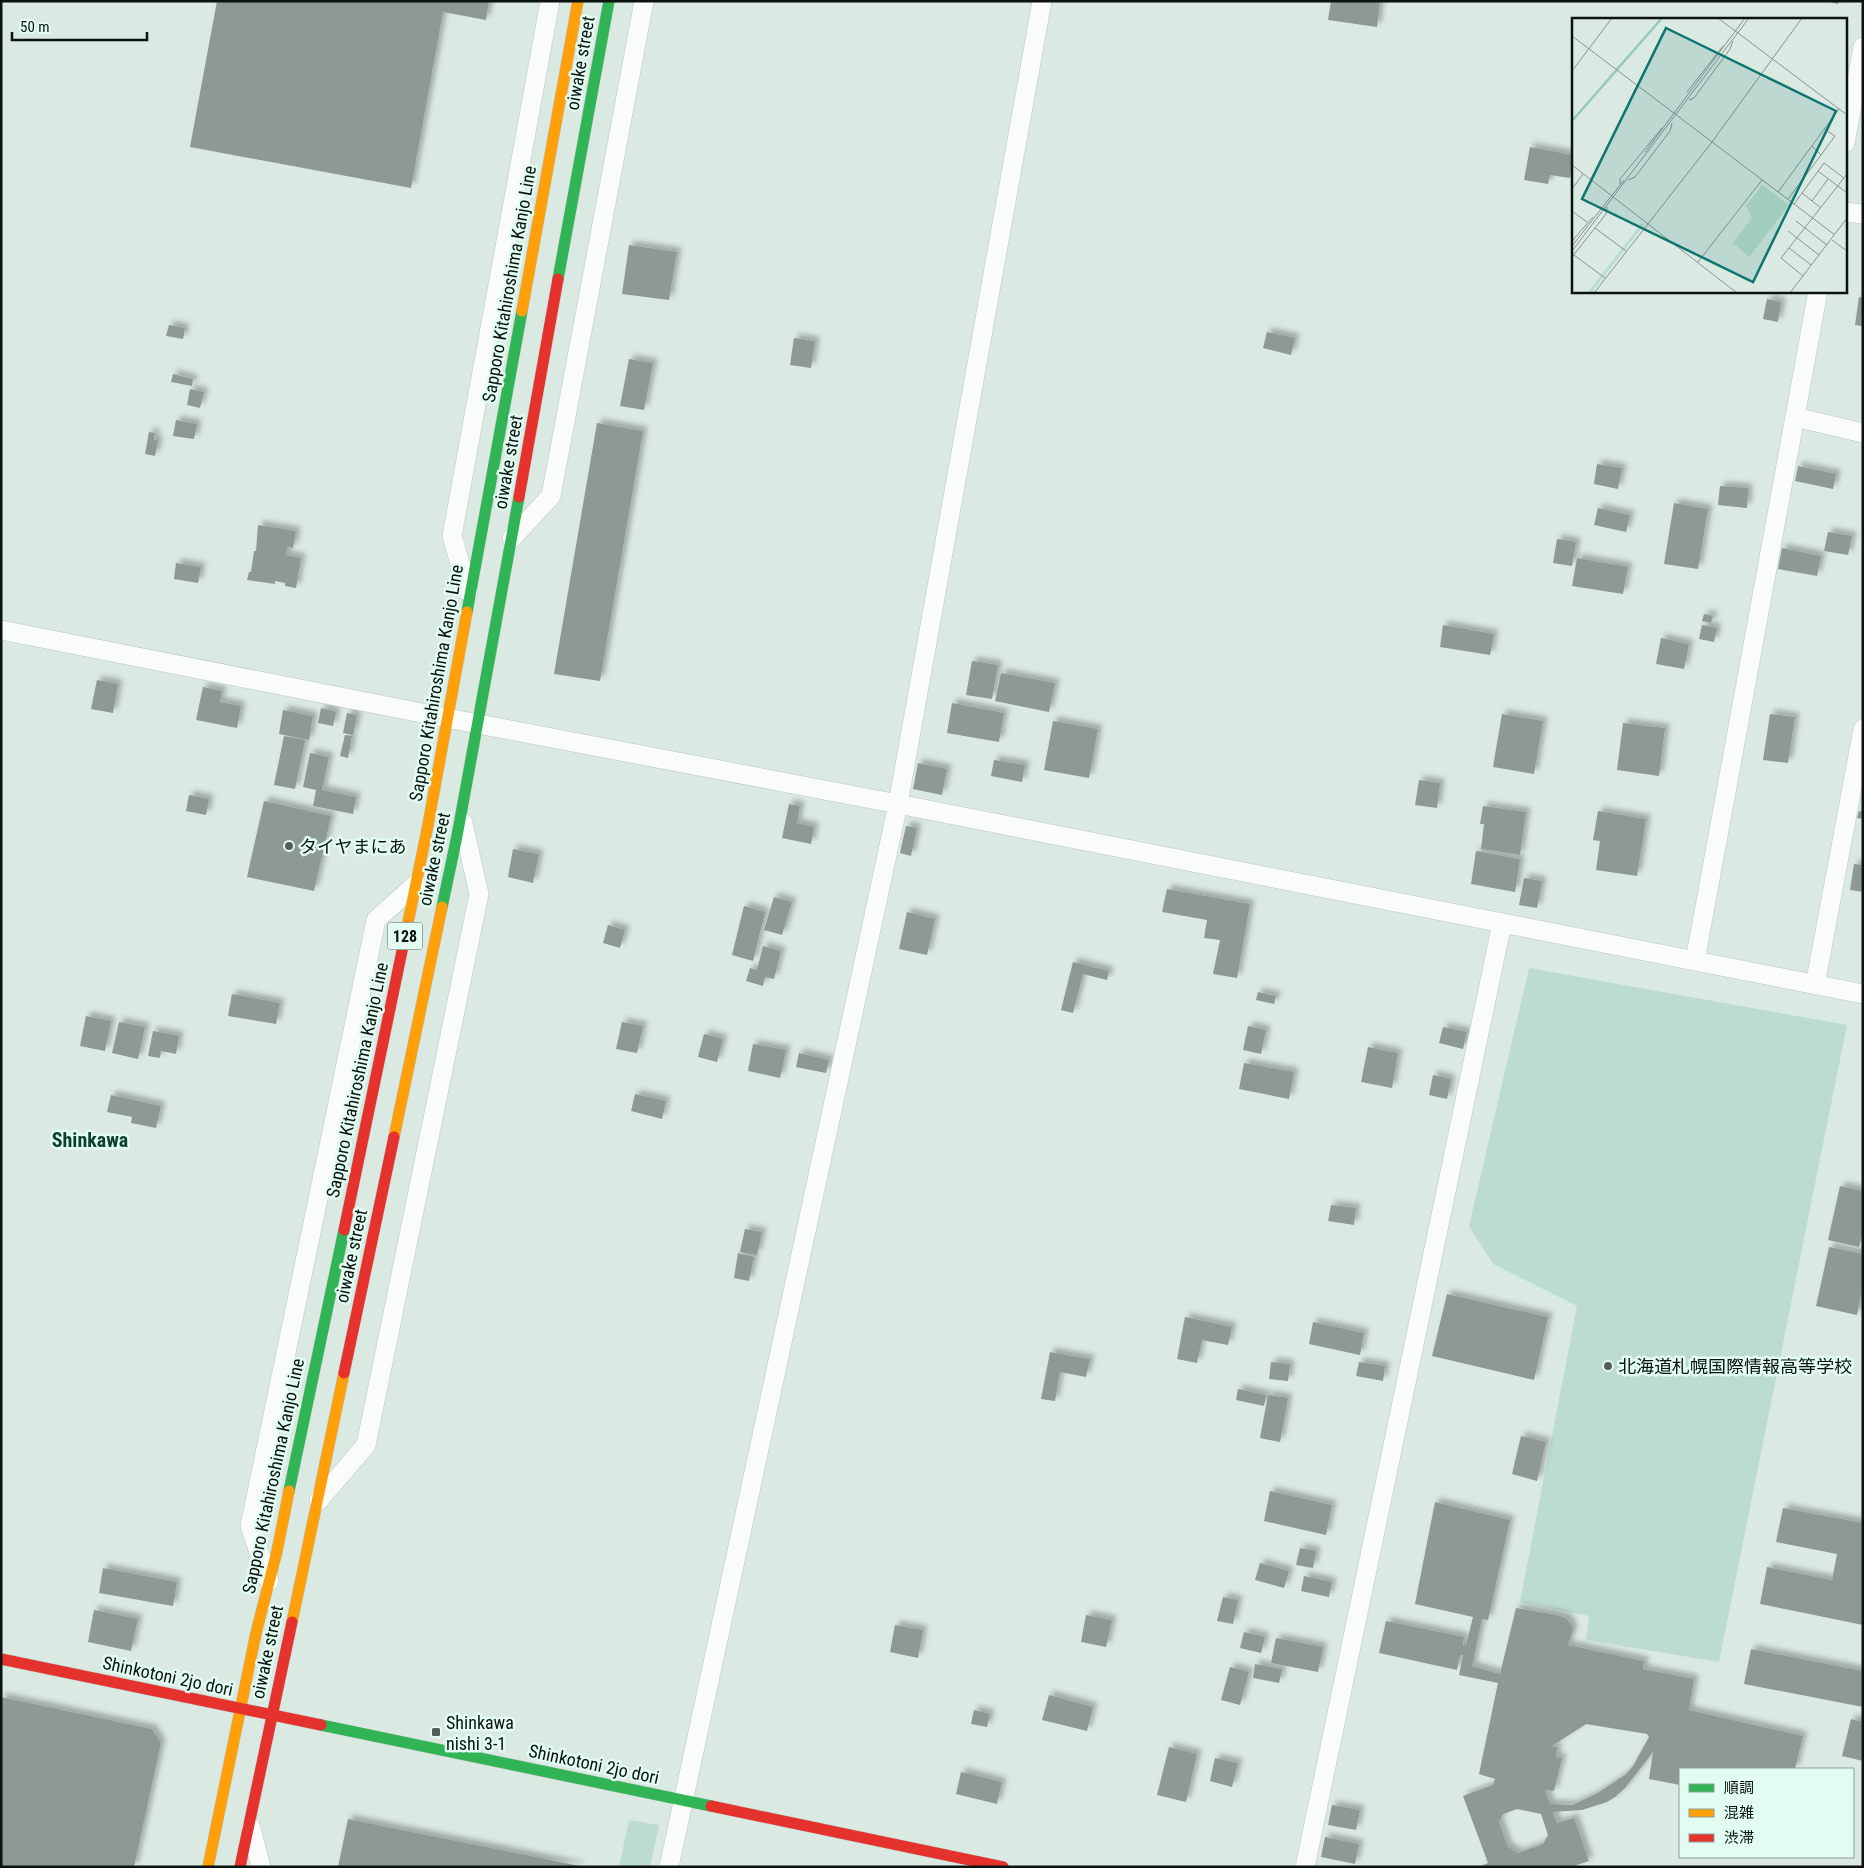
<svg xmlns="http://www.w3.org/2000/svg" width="1864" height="1868" viewBox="0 0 1864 1868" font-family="'Roboto Condensed','Noto Sans JP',sans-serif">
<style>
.green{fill:#bbdcce}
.building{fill:#8e9994;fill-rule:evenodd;filter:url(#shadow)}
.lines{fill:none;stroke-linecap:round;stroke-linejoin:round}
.street-casing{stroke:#bbc6c1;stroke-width:20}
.fast-casing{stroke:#bbc6c1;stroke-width:12}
.slow-casing{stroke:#bbc6c1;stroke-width:12}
.jam-casing{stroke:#bbc6c1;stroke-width:12}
.street{stroke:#fafcfb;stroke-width:19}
.fast{stroke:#30b455;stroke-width:11}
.slow{stroke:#ff9f0a;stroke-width:11}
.jam{stroke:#e5322d;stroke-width:11}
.poi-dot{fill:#535e5a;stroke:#e2fcf1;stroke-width:2}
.labels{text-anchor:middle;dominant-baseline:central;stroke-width:5;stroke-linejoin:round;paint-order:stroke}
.shield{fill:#e2fcf1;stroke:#4b5954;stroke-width:1}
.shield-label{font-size:16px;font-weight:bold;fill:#0a1310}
.street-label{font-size:18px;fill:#0a1310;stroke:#e2fcf1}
.poi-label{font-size:18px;fill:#0a1310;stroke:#e2fcf1;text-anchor:start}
.quarter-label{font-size:20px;font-weight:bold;fill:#0d4030;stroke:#e2fcf1}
.inset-river{fill:none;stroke:#94cab6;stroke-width:2.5}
.inset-road{fill:none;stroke:#87938f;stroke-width:1}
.view{fill:#0f766e;fill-opacity:0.15;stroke:#0f766e;stroke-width:2.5}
.inset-edge{fill:none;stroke:#0a1310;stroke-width:2.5}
</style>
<defs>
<filter id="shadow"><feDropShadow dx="4.5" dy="-4.5" stdDeviation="2.5" flood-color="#0004"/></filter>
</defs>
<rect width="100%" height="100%" fill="#dbe9e3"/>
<g class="green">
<polygon points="1529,968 1847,1025 1719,1662 1586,1640 1589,1616 1520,1602 1577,1306 1493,1264 1469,1226"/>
<polygon points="629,1820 659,1825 650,1867 619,1867"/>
</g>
<g class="building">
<polygon points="217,1 489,1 486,20 443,12 411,188 190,147"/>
<polygon points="1331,1 1380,1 1377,27 1328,20"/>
<polygon points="1825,1 1839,1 1838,4"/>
<polygon points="1530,147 1573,155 1570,178 1550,175 1548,184 1524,180"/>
<polygon points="629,245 677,252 669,300 622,294"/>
<polygon points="1859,297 1863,298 1863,326 1855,325"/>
<polygon points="1767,299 1781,302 1778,322 1763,319"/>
<polygon points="169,325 185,328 183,339 166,336"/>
<polygon points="1267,332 1295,338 1291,355 1263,348"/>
<polygon points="794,338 815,341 811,368 790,365"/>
<polygon points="629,359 653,363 644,410 620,406"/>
<polygon points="173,374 193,379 192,386 171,382"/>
<polygon points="190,389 204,392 200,408 187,405"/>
<polygon points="176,420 197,424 194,439 173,436"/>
<polygon points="597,423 643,431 600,681 554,674"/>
<polygon points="149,432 155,433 154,440 158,440 155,456 145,454"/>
<polygon points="1597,464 1622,468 1618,489 1594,484"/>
<polygon points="1798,466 1836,474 1833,489 1795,481"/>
<polygon points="1720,486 1748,488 1747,508 1718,505"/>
<polygon points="1674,503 1708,509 1698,569 1664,564"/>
<polygon points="1598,508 1630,515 1626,532 1594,525"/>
<polygon points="258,525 296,531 293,548 287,547 286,555 301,558 296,588 285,586 285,583 275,581 275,584 247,580 249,572 251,572 254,551 256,551"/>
<polygon points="1828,532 1852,536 1848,555 1824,551"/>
<polygon points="1557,539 1576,542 1572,566 1553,563"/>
<polygon points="1782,548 1821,556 1817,576 1778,569"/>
<polygon points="1577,558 1628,567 1623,594 1572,586"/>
<polygon points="176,563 201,567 198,583 174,579"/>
<polygon points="1704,614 1713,616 1711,623 1702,621"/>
<polygon points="1443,625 1494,634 1490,655 1440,647"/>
<polygon points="1702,625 1717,628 1714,642 1699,639"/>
<polygon points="1661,638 1689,644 1684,669 1656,664"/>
<polygon points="972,661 998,665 992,699 966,695"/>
<polygon points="1001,673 1055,683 1049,712 995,701"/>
<polygon points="97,680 118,684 113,713 91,709"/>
<polygon points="203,687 222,691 220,702 241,706 237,728 196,720"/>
<polygon points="952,703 1004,713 999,742 947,733"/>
<polygon points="321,708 336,712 333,726 318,723"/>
<polygon points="283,710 313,716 309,740 279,734"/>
<polygon points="347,713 357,715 353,735 343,733"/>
<polygon points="1502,714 1543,721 1534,774 1493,767"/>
<polygon points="1770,714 1795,717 1788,763 1763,760"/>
<polygon points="1053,721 1098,729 1089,778 1044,770"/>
<polygon points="1623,723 1665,728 1659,776 1617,770"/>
<polygon points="345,735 352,736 348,758 340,756"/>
<polygon points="284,736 305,740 295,789 274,785"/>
<polygon points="310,753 329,757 322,790 356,797 353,814 313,806 316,790 303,787"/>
<polygon points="994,760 1025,765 1022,782 991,776"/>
<polygon points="918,763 947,769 942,795 913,789"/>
<polygon points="1419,780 1440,783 1437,808 1415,805"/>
<polygon points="189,795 209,799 206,815 186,811"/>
<polygon points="264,801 331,816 314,891 247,877"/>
<polygon points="789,804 800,806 797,823 814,827 811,844 782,838"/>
<polygon points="1483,806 1526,812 1520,855 1481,849 1484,824 1480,824"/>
<polygon points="1598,811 1646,819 1637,876 1596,870 1600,841 1593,840"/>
<polygon points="1859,811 1863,812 1863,819 1857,818"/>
<polygon points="906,826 917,828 911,856 900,853"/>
<polygon points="513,849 539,854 533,883 508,877"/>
<polygon points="1476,851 1520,859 1515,892 1471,884"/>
<polygon points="1854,864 1863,865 1863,892 1850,890"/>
<polygon points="1524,878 1542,881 1537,908 1519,905"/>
<polygon points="1167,889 1250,904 1237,978 1213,974 1220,940 1204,938 1207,920 1162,912"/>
<polygon points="774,897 792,902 782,935 764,930"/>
<polygon points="744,906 765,912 753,961 732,955"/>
<polygon points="907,912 935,919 927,955 899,949"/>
<polygon points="608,925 625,930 620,948 603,943"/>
<polygon points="763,946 781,951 774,979 765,977 763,986 746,981 750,968 757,970"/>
<polygon points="1073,962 1109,971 1107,980 1083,974 1073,1013 1061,1010"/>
<polygon points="1258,992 1276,996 1274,1004 1256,1000"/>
<polygon points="232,994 280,1003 276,1024 228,1016"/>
<polygon points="86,1016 111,1021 105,1051 80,1046"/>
<polygon points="119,1022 145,1027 138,1059 112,1053"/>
<polygon points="622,1022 643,1026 637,1053 616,1049"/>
<polygon points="1248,1026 1266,1030 1261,1054 1243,1050"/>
<polygon points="1443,1027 1467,1032 1463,1049 1439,1043"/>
<polygon points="153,1031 179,1036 176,1054 161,1051 160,1058 148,1056"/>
<polygon points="704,1034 723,1039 717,1062 698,1057"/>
<polygon points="753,1044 786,1050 780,1078 748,1071"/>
<polygon points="1368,1047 1398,1053 1392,1088 1361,1082"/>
<polygon points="799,1053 829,1060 826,1073 796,1067"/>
<polygon points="1244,1063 1294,1072 1289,1099 1239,1089"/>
<polygon points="1433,1075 1451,1079 1447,1099 1429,1095"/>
<polygon points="635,1094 666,1101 662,1119 631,1111"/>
<polygon points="111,1095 161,1106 156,1128 131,1123 132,1117 107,1112"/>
<polygon points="1840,1186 1863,1191 1863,1231 1859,1247 1828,1240"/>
<polygon points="1331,1205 1356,1208 1354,1225 1328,1221"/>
<polygon points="745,1229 762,1232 757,1255 740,1252"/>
<polygon points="1829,1247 1863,1254 1863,1285 1857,1315 1816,1306"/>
<polygon points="738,1253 754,1257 749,1281 734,1278"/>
<polygon points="1447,1294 1548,1317 1534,1380 1432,1356"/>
<polygon points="1185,1317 1232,1327 1228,1345 1202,1340 1197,1363 1177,1359"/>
<polygon points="1313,1322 1364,1333 1360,1355 1309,1344"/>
<polygon points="1050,1352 1090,1359 1086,1377 1060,1372 1055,1401 1041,1399"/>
<polygon points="1271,1362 1290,1364 1288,1381 1269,1379"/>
<polygon points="1359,1362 1385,1366 1383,1381 1356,1376"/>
<polygon points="1238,1389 1266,1395 1264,1406 1236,1400"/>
<polygon points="1268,1395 1288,1398 1280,1442 1260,1438"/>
<polygon points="1521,1436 1546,1442 1537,1481 1512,1474"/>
<polygon points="1270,1491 1332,1505 1326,1535 1264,1521"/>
<path d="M1435 1502 1510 1520 1488 1620 1482 1619 1472 1666 1500 1674 1516 1608 1557 1615 1566 1618 1571 1624 1573 1630 1568 1645 1644 1661 1643 1669 1694 1679 1689 1710 1803 1736 1795 1769H1680V1785L1649 1779 1653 1752 1625 1788 1615 1797 1607 1802 1582 1810 1553 1812 1557 1823 1574 1818 1589 1861 1571 1867H1479L1488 1863 1463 1796 1493 1785 1495 1779 1479 1774 1498 1683 1459 1675 1463 1655H1460L1457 1670 1379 1653 1386 1621 1464 1637 1463 1645H1466L1473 1617 1415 1604ZM1586 1724 1647 1734 1649 1737 1633 1766 1625 1775 1596 1794 1572 1805 1550 1804 1545 1790 1554 1791 1562 1758 1556 1757 1557 1747 1552 1746ZM1517 1809 1541 1814 1548 1835 1543 1844 1518 1853 1508 1847 1499 1822 1503 1814Z"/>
<polygon points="1783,1508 1863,1523 1863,1625 1760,1604 1767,1567 1832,1580 1837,1554 1776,1542"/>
<polygon points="1300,1548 1316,1551 1313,1568 1296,1565"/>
<polygon points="1260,1563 1289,1571 1284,1588 1255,1580"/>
<polygon points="103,1568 177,1582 173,1606 99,1593"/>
<polygon points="1304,1576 1332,1582 1329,1597 1301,1591"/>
<polygon points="1223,1597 1238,1600 1233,1624 1217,1621"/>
<polygon points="94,1610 138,1619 131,1651 88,1642"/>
<polygon points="1086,1615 1112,1620 1106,1647 1081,1642"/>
<polygon points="895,1625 923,1630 918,1658 890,1652"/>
<polygon points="1244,1632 1265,1637 1261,1653 1240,1648"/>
<polygon points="1276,1638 1323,1647 1318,1672 1271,1663"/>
<polygon points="1751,1649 1863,1671 1863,1707 1744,1684"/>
<polygon points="1255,1664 1282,1669 1279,1683 1253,1678"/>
<polygon points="1230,1667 1249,1672 1240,1705 1221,1700"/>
<polygon points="1049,1695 1093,1707 1087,1731 1042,1720"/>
<polygon points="1,1697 152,1729 161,1743 134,1867 1,1867"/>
<polygon points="974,1710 990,1714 987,1727 971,1724"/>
<polygon points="1851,1719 1863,1722 1863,1761 1842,1756"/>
<polygon points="1169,1747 1197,1754 1186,1802 1157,1795"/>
<polygon points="1215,1758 1238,1763 1232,1787 1210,1781"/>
<polygon points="961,1772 1002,1782 997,1804 956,1794"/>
<polygon points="1332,1805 1360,1810 1356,1830 1328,1825"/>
<polygon points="348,1819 580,1866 580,1867 338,1867"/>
<polygon points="1325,1837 1359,1844 1355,1864 1321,1857"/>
</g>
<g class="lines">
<defs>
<g id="street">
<polyline points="1845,143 1863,47"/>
<polyline points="1845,212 1863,214"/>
<polyline points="1795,417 1863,433"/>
<polyline points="512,538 551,496 644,1"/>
<polyline points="468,591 452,536 550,1"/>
<polyline points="1,630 447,718 898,804 1863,994"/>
<polyline points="1695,961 1818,291"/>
<polyline points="1815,985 1863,729"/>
<polyline points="319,1500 366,1445 479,894 463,823"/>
<polyline points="269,1581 250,1526 376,920 416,884"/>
<polyline points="251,1828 261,1867"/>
<polyline points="669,1867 898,804 1042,1"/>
<polyline points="1305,1867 1502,923"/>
</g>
<g id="fast">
<polyline points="558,279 609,1"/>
<polyline points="467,612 522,311"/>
<polyline points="442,907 457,836 519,497"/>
<polyline points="289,1491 344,1230"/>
<polyline points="321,1725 711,1806"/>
</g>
<g id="slow">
<polyline points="522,311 578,1"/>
<polyline points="407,927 427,830 467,612"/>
<polyline points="394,1137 442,907"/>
<polyline points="292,1622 344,1373"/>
<polyline points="208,1867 256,1633 277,1551 289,1491"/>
</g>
<g id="jam">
<polyline points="519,497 558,279"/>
<polyline points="344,1230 407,927"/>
<polyline points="344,1373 394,1137"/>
<polyline points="1,1659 321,1725"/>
<polyline points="711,1806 1003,1867"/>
<polyline points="240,1867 292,1622"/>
</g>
</defs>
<use href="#street" class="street-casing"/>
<use href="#fast" class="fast-casing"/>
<use href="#slow" class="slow-casing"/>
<use href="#jam" class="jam-casing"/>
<use href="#street" class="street"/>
<use href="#fast" class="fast"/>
<use href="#slow" class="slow"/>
<use href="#jam" class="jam"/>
</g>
<g class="poi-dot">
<circle cx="289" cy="846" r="5"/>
<circle cx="1608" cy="1366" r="5"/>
<rect x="431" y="1727" width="10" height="10" rx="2.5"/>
</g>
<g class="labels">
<rect class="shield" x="387.5" y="922.5" width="35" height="27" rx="4"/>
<g class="shield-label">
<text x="405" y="936">128</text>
</g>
<g class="street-label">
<text transform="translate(580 63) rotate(-80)">oiwake street</text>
<text transform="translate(509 284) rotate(-80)">Sapporo Kitahiroshima Kanjo Line</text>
<text transform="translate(508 462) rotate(-80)">oiwake street</text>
<text transform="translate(436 683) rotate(-80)">Sapporo Kitahiroshima Kanjo Line</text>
<text transform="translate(434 859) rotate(-78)">oiwake street</text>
<text transform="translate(357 1080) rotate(-78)">Sapporo Kitahiroshima Kanjo Line</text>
<text transform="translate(351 1256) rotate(-78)">oiwake street</text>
<text transform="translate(273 1476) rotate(-78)">Sapporo Kitahiroshima Kanjo Line</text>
<text transform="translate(267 1652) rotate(-78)">oiwake street</text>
<text transform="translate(168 1676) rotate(12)">Shinkotoni 2jo dori</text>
<text transform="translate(594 1764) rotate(12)">Shinkotoni 2jo dori</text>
</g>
<g class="poi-label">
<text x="299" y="846">タイヤまにあ</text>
<text x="1618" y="1366">北海道札幌国際情報高等学校</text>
<text x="446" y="1722">Shinkawa<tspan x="446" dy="21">nishi 3-1</tspan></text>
</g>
<g class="quarter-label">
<text x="90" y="1140">Shinkawa</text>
</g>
</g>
<g transform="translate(1572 18)">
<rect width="275" height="275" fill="#dbe9e3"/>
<path d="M190 167 217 187 177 239 161 225 180 200 174 188ZM70 205 72 207 19 275H15Z" fill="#bbdcce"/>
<path class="inset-river" d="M0 103 90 0"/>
<path class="inset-road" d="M146 0 275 97M0 18 263 217M0 53 40 0M115 74 151 28M117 82 122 80 158 31 161 23M73 134 173 0M249 137 263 118 252 111M0 147 165 275M246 153 275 175M56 162 63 159 98 113 100 105M48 166V161L90 110M0 171 11 156M206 174 267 91M230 175 249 190M216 181 249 137 240 128M240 183 256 161M222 186 252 145 272 160M0 193 15 204M224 203 255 227M23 210 54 233M216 213 247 237M260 222 275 233M0 223 21 199M0 228 52 162M217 230 239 247M0 233 177 0M2 237 33 260M0 239 34 196 35 189M126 244 190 162M231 258 209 240 275 156M22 275 140 124 230 0M218 275 275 200"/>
<path class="view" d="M94 10 264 93 181 264 10 181Z"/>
<rect width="275" height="275" class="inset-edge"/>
</g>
<rect width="1864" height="1868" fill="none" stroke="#0a1310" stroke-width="5"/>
<rect x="1679" y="1768" width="175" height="90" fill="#e2fcf1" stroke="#8c9f97"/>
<rect x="1689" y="1784" width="25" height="8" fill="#30b455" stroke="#8c9f97"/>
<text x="1724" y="1793" font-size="15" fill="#0a1310">順調</text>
<rect x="1689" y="1809" width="25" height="8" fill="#ff9f0a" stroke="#8c9f97"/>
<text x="1724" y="1818" font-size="15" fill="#0a1310">混雑</text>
<rect x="1689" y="1834" width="25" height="8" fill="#e5322d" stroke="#8c9f97"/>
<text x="1724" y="1843" font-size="15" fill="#0a1310">渋滞</text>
<path d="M12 32v8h135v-8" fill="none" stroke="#0a1310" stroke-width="2.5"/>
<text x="20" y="32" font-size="15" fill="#0a1310" stroke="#e2fcf1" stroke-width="4" paint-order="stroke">50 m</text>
</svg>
